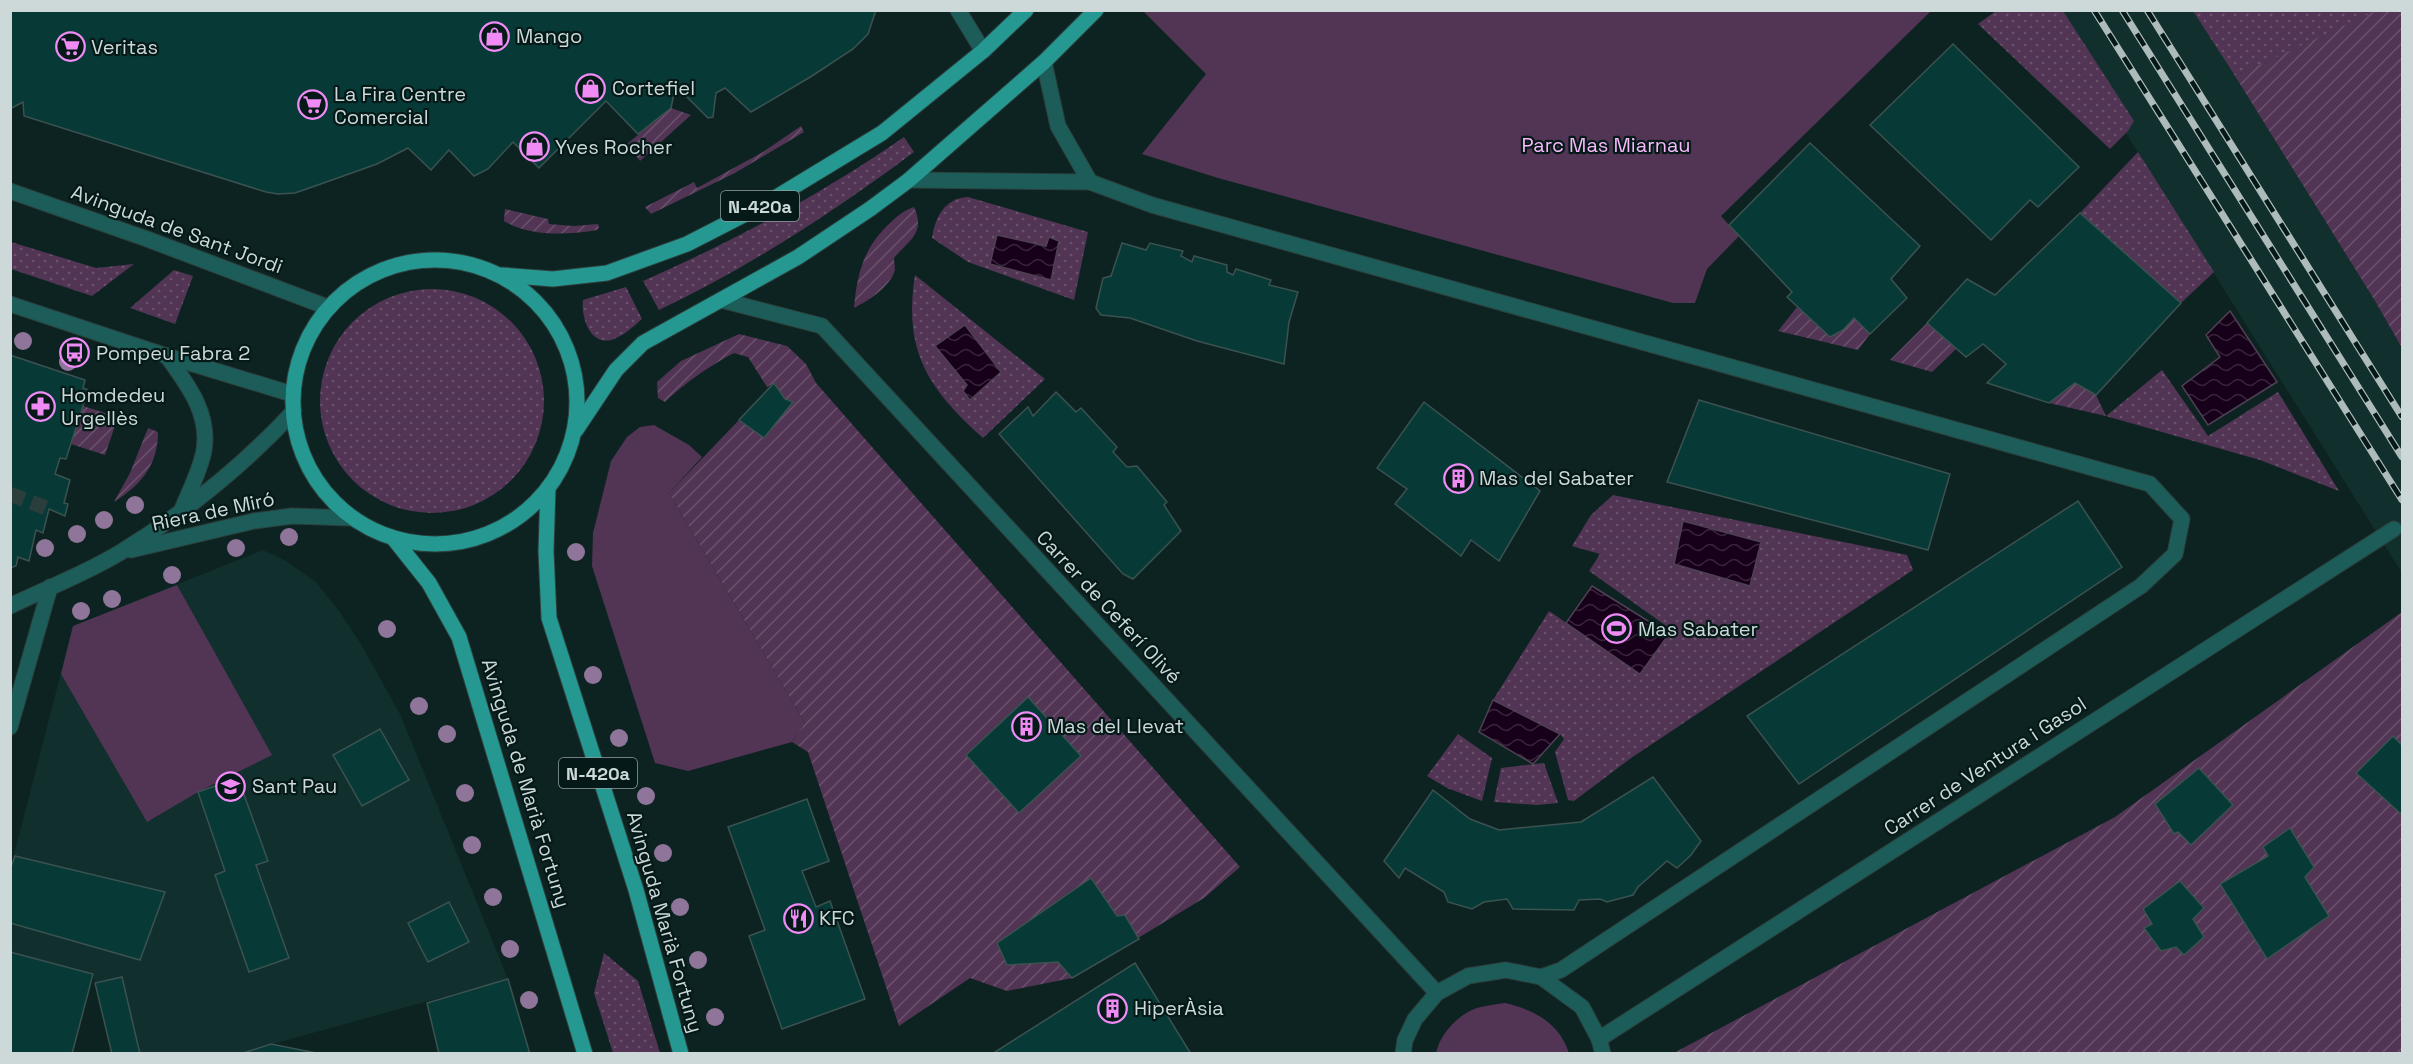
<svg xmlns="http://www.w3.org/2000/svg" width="2413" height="1064" viewBox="0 0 2413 1064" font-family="'Space Grotesk',sans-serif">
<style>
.built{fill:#102f2d}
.grass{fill:url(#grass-dots)}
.park{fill:#523554}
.garden{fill:url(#garden-furrows)}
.water{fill:url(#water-waves);stroke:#4d4153;stroke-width:1.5}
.building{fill:#073a37;stroke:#3b5250;stroke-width:1.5}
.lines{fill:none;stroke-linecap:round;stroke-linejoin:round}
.street-tunnel{stroke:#2a3e3c;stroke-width:15;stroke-dasharray:15 8;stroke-linecap:butt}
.street-casing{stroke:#2c403e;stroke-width:17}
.primary-casing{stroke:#2c403e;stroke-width:17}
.street{stroke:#1c5d59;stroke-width:15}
.primary{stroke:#259891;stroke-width:15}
.rail-casing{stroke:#adbbba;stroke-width:7}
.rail{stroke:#051a18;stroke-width:4.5;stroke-dasharray:14;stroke-linecap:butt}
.tree{fill:#8e7599}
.labels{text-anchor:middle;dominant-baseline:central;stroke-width:4.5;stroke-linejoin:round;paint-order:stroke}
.shield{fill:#051a18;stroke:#90a09e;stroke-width:1.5}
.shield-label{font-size:18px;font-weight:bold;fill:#ccd9d8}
.poi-label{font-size:20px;fill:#ccd9d8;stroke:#051a18;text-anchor:start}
.park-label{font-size:20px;fill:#f8b8fb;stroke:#051a18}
.street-label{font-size:20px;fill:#ccd9d8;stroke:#051a18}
</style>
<defs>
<pattern id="grass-dots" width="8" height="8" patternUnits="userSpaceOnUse" patternTransform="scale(1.5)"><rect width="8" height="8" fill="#523554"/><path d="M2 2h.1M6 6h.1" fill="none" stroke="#6a526c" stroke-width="1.8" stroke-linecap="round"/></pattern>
<pattern id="garden-furrows" width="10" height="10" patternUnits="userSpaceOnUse" patternTransform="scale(1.5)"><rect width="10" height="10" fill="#523554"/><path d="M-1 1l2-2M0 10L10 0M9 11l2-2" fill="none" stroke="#6a526c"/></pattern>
<pattern id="water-waves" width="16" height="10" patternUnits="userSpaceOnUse" patternTransform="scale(1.5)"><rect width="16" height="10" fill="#17001a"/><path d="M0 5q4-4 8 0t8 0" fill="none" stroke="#38253b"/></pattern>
</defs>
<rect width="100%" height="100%" fill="#0d2321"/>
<g class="built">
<polygon points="2049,11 2193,11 2235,76 2375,301 2402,348 2402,573"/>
<polygon points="263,550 286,561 316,582 339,611 361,644 401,716 508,979 240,1053 112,1053 93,974 11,952 10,870 73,626"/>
</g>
<g class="grass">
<polygon points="1996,11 2063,11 2134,121 2128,131 2110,149 1978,24"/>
<polygon points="2193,11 2378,11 2235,76"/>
<path d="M904 137 914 152C834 212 749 267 659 310L643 281C734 241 822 194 904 137Z"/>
<polygon points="2138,152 2214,272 2181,303 2080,213"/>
<path d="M968 197 1088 232 1074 300 968 262 932 238C935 217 945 198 968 197Z"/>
<polygon points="11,242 96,268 134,264 92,296 11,269"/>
<polygon points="174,270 193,276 175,324 130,308"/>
<path d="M915 275 1045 379 983 438C928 389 903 351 915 275Z"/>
<path d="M626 287 642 319C633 327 622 337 611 340 589 345 581 316 583 300Z"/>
<circle cx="432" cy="401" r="112"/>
<polygon points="2162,370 2208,436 2278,392 2339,491 2260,460 2106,416"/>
<polygon points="1613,495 1907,555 1913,570 1631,758 1574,801 1568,800 1555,752 1564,739 1560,734 1493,700 1549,611 1639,673 1672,630 1589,571 1600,554 1572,546 1591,515"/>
<polygon points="1458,734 1492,758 1482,801 1447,788 1427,776"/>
<polygon points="1544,763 1558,803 1537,805 1494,802 1501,768"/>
<polygon points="604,953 638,981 660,1053 613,1053 594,993"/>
</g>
<g class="park">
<polygon points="1143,11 1931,11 1721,216 1739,236 1707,269 1695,303 1673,303 1218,178 1142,154 1206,74"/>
<polygon points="654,425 689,445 702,457 669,493 805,723 792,742 688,771 655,763 592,566 593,533 611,461 627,437 640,427"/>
<polygon points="177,585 272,755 198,792 147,822 61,674 73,626"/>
<path d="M1505 1003C1535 1010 1559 1023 1569 1053H1436C1440 1033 1461 1011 1481 1007 1489 1005 1497 1004 1505 1003Z"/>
</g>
<g class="garden">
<polygon points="2378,10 2402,11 2402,348 2375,301 2235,76"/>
<polygon points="671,108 691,115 640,161 627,144"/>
<polygon points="801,126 804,132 735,173 651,214 645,207 694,182 697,188 763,152"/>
<path d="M914 207C926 233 909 240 894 258 894 263 896 268 894 273 887 289 869 300 854 308 857 273 864 247 890 223 897 216 905 210 914 207Z"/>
<path d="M505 209 548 219 549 224 574 226 598 224 599 228 597 230C568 235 531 237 504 221Z"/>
<polygon points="1797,307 1830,337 1843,330 1854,318 1870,334 1858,350 1778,331"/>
<polygon points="1927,323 1956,349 1932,372 1890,360"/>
<path d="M739 334 787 346 806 364 816 383 1240 867 1204 898 1072 978 1007 991 970 978 899 1026 808 752 792 742 805 723 669 493 739 420 764 438 793 402 785 399 774 383 767 387 748 357 734 353C711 365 683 384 665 402L658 398 657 382 681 361Z"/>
<polygon points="2075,383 2096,395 2106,416 2049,403"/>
<polygon points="83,406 118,417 105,455 71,444"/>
<path d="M148 428 158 432C158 465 141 485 114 502L130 473Z"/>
<polygon points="2402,612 2402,1053 1672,1054 2115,817"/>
</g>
<g class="water">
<polygon points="997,235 1046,246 1049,237 1059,241 1051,280 990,264"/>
<polygon points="2230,311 2277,382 2208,425 2182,386 2220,357 2206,335"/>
<polygon points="965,325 1001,372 970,400 963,391 967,385 935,346"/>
<polygon points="1683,521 1761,542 1750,586 1674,564"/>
<polygon points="1592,586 1669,634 1640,674 1566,623"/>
<polygon points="1493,700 1560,734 1533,764 1479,732"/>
</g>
<g class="building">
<polygon points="10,10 876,10 868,34 853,49 812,76 751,112 725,88 716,93 713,117 708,118 681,91 674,94 671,108 638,134 606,101 539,168 513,142 488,169 474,176 449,150 431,170 408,148 377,164 315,186 295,193 278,194 266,192 24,116 23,102 10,109"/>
<polygon points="1953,44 2079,167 2038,207 2030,200 1991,240 1870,125"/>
<polygon points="1810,143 1920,246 1891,279 1907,298 1870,334 1854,318 1843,330 1830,337 1787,297 1792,292 1729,225"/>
<polygon points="2080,213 2181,303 2096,395 2075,383 2049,403 1987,383 2006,364 1983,344 1966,357 1927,323 1967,279 1995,295"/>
<polygon points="1122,243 1146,250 1150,243 1183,251 1181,256 1192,262 1194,256 1227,265 1227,272 1233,275 1236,269 1271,280 1269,285 1298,292 1289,322 1284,364 1197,341 1130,318 1101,315 1096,308 1103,278 1111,276"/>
<polygon points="10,355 85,380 83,388 88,390 66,459 60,458 55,474 70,480 64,503 68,504 65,516 49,509 43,533 36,530 29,561 18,557 16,566 10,568"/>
<polygon points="774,383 785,399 793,402 764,438 739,420"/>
<polygon points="1056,392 1076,412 1081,408 1117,447 1113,452 1127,467 1137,466 1167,502 1164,505 1181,531 1133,579 1123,574 999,434 1028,407 1033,416"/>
<polygon points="1699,400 1950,474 1928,550 1667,482"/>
<polygon points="1424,402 1540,491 1499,561 1471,540 1461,556 1395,504 1407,489 1377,468"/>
<polygon points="2078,501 2122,567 1799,784 1747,716"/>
<polygon points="1028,697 1081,756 1019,813 966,755"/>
<polygon points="380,729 409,780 362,806 333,755"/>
<polygon points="2393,736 2402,745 2402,815 2356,773"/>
<polygon points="2199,768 2233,805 2191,845 2178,832 2174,834 2155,804"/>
<polygon points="1653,777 1701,841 1691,855 1677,868 1667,861 1638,887 1633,895 1607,902 1600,899 1579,900 1574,910 1513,909 1507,899 1484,902 1472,909 1448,902 1444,892 1405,868 1399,878 1384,861 1433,790 1470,819 1499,830 1581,822"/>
<polygon points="238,778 268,861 256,865 289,958 249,972 215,875 225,871 198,792"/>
<polygon points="807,799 829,861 802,871 816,907 830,901 865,999 782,1029 749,936 765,930 728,827"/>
<polygon points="2290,828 2314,867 2305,877 2329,916 2267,959 2220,884 2268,856 2263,847"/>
<polygon points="15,856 165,892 140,960 10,923 10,870"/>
<polygon points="1091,878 1117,916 1125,915 1139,939 1072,978 1058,962 1007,965 997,943"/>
<polygon points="2180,881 2204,908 2193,919 2204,937 2184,955 2176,947 2161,951 2144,928 2152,924 2143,909"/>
<polygon points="449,902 469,942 428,962 408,923"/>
<polygon points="10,952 93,974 72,1054 10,1054"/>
<polygon points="1135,963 1191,1054 992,1054"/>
<polygon points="122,977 140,1054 112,1054 95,983"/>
<polygon points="508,979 530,1054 439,1054 427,1003"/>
<polygon points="271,1044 321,1054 240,1054"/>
</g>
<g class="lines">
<polyline class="street-tunnel" points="10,494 49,509"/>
<defs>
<g id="street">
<polyline points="958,10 983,51"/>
<polyline points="1044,62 1058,126 1090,182"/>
<polyline points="909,180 1090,182 1152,205 2150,484 2182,519 2175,554 2141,586 1561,970 1541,977"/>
<polyline points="10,191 147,239 327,307"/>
<polyline points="721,300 822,326 1437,993"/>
<polyline points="10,304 167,356 292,394"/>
<path d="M167 356C187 384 210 413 204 450 201 469 188 494 181 512"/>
<polyline points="131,550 254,521 292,516 351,518"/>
<path d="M10 606C47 588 87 573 121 552 186 512 243 466 294 411"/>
<polyline points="10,727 50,587"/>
<polyline points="1599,1039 2394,529"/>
<polyline points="1403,1054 1405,1040 1415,1019 1437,993 1468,976 1506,970 1541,977 1582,1007 1599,1039 1603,1054"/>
</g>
<g id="primary">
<circle cx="435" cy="402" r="142"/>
<polyline points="502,275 553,279 607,273 687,244 765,204 882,133 983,51 1026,10"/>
<polyline points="576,430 616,370 643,343 798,257 870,209 909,180 1044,62 1096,10"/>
<polyline points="548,488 546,551 549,618 636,890 681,1054"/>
<polyline points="394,539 429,583 459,637 585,1054"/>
</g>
</defs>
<use href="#street" class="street-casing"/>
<use href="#primary" class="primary-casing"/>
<use href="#street" class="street"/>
<use href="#primary" class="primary"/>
<defs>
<g id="rail">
<polyline points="2094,10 2402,500"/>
<polyline points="2122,10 2402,457"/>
<polyline points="2147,10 2402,417"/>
</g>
</defs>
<use href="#rail" class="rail-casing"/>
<use href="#rail" class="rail"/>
</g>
<g class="tree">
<circle cx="23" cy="341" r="9"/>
<circle cx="68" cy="362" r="9"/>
<circle cx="135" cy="505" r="9"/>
<circle cx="104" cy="520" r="9"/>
<circle cx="77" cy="534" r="9"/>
<circle cx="289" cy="537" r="9"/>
<circle cx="45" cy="548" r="9"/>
<circle cx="236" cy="548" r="9"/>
<circle cx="576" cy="552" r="9"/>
<circle cx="172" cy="575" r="9"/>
<circle cx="112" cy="599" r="9"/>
<circle cx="81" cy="611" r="9"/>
<circle cx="387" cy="629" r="9"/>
<circle cx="593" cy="675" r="9"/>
<circle cx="419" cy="706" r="9"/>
<circle cx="447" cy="734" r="9"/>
<circle cx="619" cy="738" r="9"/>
<circle cx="465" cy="793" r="9"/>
<circle cx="646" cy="796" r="9"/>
<circle cx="472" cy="845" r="9"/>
<circle cx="663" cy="853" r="9"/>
<circle cx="493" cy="897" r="9"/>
<circle cx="680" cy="907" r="9"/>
<circle cx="510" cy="949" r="9"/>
<circle cx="698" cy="960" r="9"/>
<circle cx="529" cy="1000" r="9"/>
<circle cx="715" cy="1017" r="9"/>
</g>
<defs>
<symbol id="shop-ring" viewBox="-11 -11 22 22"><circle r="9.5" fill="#051a18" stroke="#f08bf6" stroke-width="1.5"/><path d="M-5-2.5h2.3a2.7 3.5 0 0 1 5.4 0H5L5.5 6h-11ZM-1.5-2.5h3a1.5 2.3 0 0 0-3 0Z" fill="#f08bf6"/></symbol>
<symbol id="supermarket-ring" viewBox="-11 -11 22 22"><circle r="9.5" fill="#051a18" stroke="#f08bf6" stroke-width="1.5"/><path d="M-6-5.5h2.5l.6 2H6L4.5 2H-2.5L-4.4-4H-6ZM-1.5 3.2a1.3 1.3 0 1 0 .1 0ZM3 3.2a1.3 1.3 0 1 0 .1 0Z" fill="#f08bf6"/></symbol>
<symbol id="bus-ring" viewBox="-11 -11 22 22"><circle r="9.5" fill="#051a18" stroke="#f08bf6" stroke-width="1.5"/><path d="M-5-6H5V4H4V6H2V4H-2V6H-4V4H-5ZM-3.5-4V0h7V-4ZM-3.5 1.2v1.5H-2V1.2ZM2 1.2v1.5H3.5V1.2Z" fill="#f08bf6"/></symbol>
<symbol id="pharmacy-ring" viewBox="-11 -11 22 22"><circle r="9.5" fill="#051a18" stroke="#f08bf6" stroke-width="1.5"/><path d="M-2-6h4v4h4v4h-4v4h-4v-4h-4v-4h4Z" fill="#f08bf6"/></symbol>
<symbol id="building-ring" viewBox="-11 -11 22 22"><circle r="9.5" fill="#051a18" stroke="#f08bf6" stroke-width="1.5"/><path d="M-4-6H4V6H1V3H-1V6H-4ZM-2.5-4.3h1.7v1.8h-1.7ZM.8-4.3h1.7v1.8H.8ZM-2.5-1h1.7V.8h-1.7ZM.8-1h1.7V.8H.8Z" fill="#f08bf6"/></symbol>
<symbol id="stadium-ring" viewBox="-11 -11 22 22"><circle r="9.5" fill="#051a18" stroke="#f08bf6" stroke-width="1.5"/><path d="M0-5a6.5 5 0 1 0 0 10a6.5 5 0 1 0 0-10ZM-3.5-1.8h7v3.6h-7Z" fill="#f08bf6"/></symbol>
<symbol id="school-ring" viewBox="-11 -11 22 22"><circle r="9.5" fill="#051a18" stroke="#f08bf6" stroke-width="1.5"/><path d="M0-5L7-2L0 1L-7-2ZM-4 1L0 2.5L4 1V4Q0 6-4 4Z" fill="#f08bf6"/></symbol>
<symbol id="restaurant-ring" viewBox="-11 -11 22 22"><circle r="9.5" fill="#051a18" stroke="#f08bf6" stroke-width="1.5"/><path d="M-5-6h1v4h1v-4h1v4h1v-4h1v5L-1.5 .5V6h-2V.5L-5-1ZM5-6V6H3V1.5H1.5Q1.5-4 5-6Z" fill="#f08bf6"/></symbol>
</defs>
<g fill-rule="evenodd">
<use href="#shop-ring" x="478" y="20" width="33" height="33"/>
<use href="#supermarket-ring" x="54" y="30" width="33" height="33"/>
<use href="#shop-ring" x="574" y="72" width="33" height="33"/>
<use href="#supermarket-ring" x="296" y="88" width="33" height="33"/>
<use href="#shop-ring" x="518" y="130" width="33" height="33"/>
<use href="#bus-ring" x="58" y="336" width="33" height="33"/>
<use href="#pharmacy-ring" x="24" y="390" width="33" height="33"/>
<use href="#building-ring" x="1442" y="462" width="33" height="33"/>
<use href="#stadium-ring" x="1600" y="612" width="33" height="33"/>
<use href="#building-ring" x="1010" y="710" width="33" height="33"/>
<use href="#school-ring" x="214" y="770" width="33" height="33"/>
<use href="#restaurant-ring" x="782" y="902" width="33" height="33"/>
<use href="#building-ring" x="1096" y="992" width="33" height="33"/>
</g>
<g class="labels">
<g class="shield">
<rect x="721" y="191" width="78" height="30" rx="4.5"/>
<rect x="559" y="758" width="78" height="30" rx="4.5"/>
</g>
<g class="shield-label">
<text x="760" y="206">N-420a</text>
<text x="598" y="773">N-420a</text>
</g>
<g class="poi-label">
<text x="516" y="36">Mango</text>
<text x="91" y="47">Veritas</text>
<text x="612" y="88">Cortefiel</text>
<text x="334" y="94">La Fira Centre<tspan x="334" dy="23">Comercial</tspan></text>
<text x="555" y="147">Yves Rocher</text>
<text x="96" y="353">Pompeu Fabra 2</text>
<text x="61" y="395">Homdedeu<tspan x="61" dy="23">Urgellès</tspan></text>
<text x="1479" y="478">Mas del Sabater</text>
<text x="1638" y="629">Mas Sabater</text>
<text x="1047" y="726">Mas del Llevat</text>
<text x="252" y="786">Sant Pau</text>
<text x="819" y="918">KFC</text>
<text x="1134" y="1008">HiperÀsia</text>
</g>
<g class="park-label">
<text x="1606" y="145">Parc Mas Miarnau</text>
</g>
<g class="street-label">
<text transform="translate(177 229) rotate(20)">Avinguda de Sant Jordi</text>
<text transform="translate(213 511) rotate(-12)">Riera de Miró</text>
<text transform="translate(1109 607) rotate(47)">Carrer de Ceferí Olivé</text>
<text transform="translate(1985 766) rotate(-33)">Carrer de Ventura i Gasol</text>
<text transform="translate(526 783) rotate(73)">Avinguda de Marià Fortuny</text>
<text transform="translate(665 922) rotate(74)">Avinguda Marià Fortuny</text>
</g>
</g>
<rect width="2413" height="1064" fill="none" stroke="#ccd9d8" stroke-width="24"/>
</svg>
